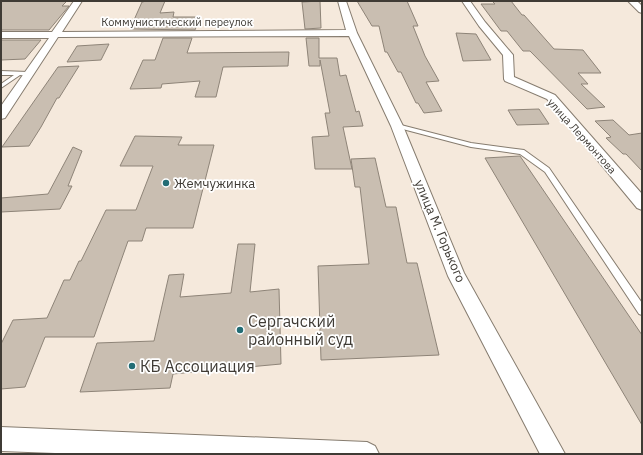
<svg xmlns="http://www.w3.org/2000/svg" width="643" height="455" viewBox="0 0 643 455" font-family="'IBM Plex Sans',sans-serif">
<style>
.building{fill:#c9beb1;stroke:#8e8478}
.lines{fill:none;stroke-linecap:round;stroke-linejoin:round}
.lane-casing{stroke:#867c6f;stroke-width:2}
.street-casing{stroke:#867c6f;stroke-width:2}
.lane{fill:#fff;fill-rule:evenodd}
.street{fill:#fff;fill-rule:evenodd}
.poi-dot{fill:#236d75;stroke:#fff;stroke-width:1.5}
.labels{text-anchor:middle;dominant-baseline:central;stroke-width:3.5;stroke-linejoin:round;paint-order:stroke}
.far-street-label{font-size:11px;fill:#3f3b35;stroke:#fff}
.poi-label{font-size:13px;fill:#3f3b35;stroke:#fff;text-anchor:start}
.street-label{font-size:13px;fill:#3f3b35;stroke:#fff}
.near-poi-label{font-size:16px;fill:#3f3b35;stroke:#fff;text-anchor:start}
</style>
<rect width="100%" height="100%" fill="#f5e9dc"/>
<g class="building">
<polygon points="1,1 67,1 62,6 69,6 49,30 1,30"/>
<polygon points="147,1 165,1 160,13 174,12 173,17 200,17 195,30 130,29 142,2"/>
<polygon points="320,1 321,28 305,29 302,2"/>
<polygon points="357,1 407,1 418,26 413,26 425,56 439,81 426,82 442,111 424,113 418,103 416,103 401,72 398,72 387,52 385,52 379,26 372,26"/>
<polygon points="492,1 511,1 522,15 524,15 554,49 583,50 601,73 578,73 588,84 581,84 605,107 587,109 530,51 523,51 507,31 501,31 481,4 495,4"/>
<polygon points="456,33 476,34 491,60 463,61"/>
<polygon points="163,38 192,38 187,53 289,52 288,66 223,67 216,97 195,97 200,81 162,84 161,88 130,89 143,60 155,60"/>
<polygon points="306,38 319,38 319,58 337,58 340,76 346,75 356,112 359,111 363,126 343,127 352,169 315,169 312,137 329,136 325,113 330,113 320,60 320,66 309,66"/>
<polygon points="1,40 41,40 25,59 1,60"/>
<polygon points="109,44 101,60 67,62 77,46"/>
<polygon points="79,66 59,98 57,98 41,127 29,146 2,147 58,67"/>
<polygon points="539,109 549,124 517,125 508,110"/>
<polygon points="613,120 629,135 642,133 642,171 626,154 623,154 606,138 611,137 595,121"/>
<polygon points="135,136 182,137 178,145 214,145 193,228 146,228 142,241 128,241 94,337 45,337 25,387 1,389 1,344 13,320 47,318 64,280 70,280 79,261 81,261 106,210 136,210 153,166 120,166"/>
<polygon points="73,147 82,151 68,186 72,186 60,209 1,212 1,198 48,194"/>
<polygon points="520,156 642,335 642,425 485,158"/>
<polygon points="375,158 386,207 396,207 407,263 417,263 439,355 321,360 318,266 369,264 360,187 355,187 351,159"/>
<polygon points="238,244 255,244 250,292 279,289 281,364 173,374 170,388 80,392 97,343 154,341 169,275 184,274 180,297 231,293"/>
</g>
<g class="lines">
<defs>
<g id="lane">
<polygon points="1,71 28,72 31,74 28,76 20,75 1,88 1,84 14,75 1,75"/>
<polygon points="397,124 471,143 524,150 549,168 642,303 642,315 639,314 545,172 520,154 471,147 395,127 394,126"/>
</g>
<g id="street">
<polygon points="74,1 82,1 62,32 346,30 338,1 346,1 357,33 403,126 464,273 565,454 540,454 448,276 391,126 349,36 58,37 5,118 1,119 1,106 49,38 1,38 1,32 52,32"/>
<polygon points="462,1 470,1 485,22 513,55 514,77 555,95 642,194 642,210 637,208 547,99 505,81 504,79 503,55 479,26"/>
<polygon points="628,1 637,1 642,6 642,13 639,12"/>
<polygon points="1,427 367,442 375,446 379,454 82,454 1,451"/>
</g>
</defs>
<use href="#lane" class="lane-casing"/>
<use href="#street" class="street-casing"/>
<use href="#lane" class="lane"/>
<use href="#street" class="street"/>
</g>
<g class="poi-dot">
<circle cx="166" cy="183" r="4"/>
<circle cx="240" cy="330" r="4"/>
<circle cx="132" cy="366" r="4"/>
</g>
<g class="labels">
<g class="far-street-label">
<text x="177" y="22">Коммунистический переулок</text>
<text transform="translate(582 136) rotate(48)">улица Лермонтова</text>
</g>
<g class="poi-label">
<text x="174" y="183">Жемчужинка</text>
</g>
<g class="street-label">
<text transform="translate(440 231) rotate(67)">улица М. Горького</text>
</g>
<g class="near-poi-label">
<text x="248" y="321">Сергачский<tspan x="248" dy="18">районный суд</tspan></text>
<text x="140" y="366">КБ Ассоциация</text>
</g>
</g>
<rect width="643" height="455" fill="none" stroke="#3f3b35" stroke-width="4"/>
</svg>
